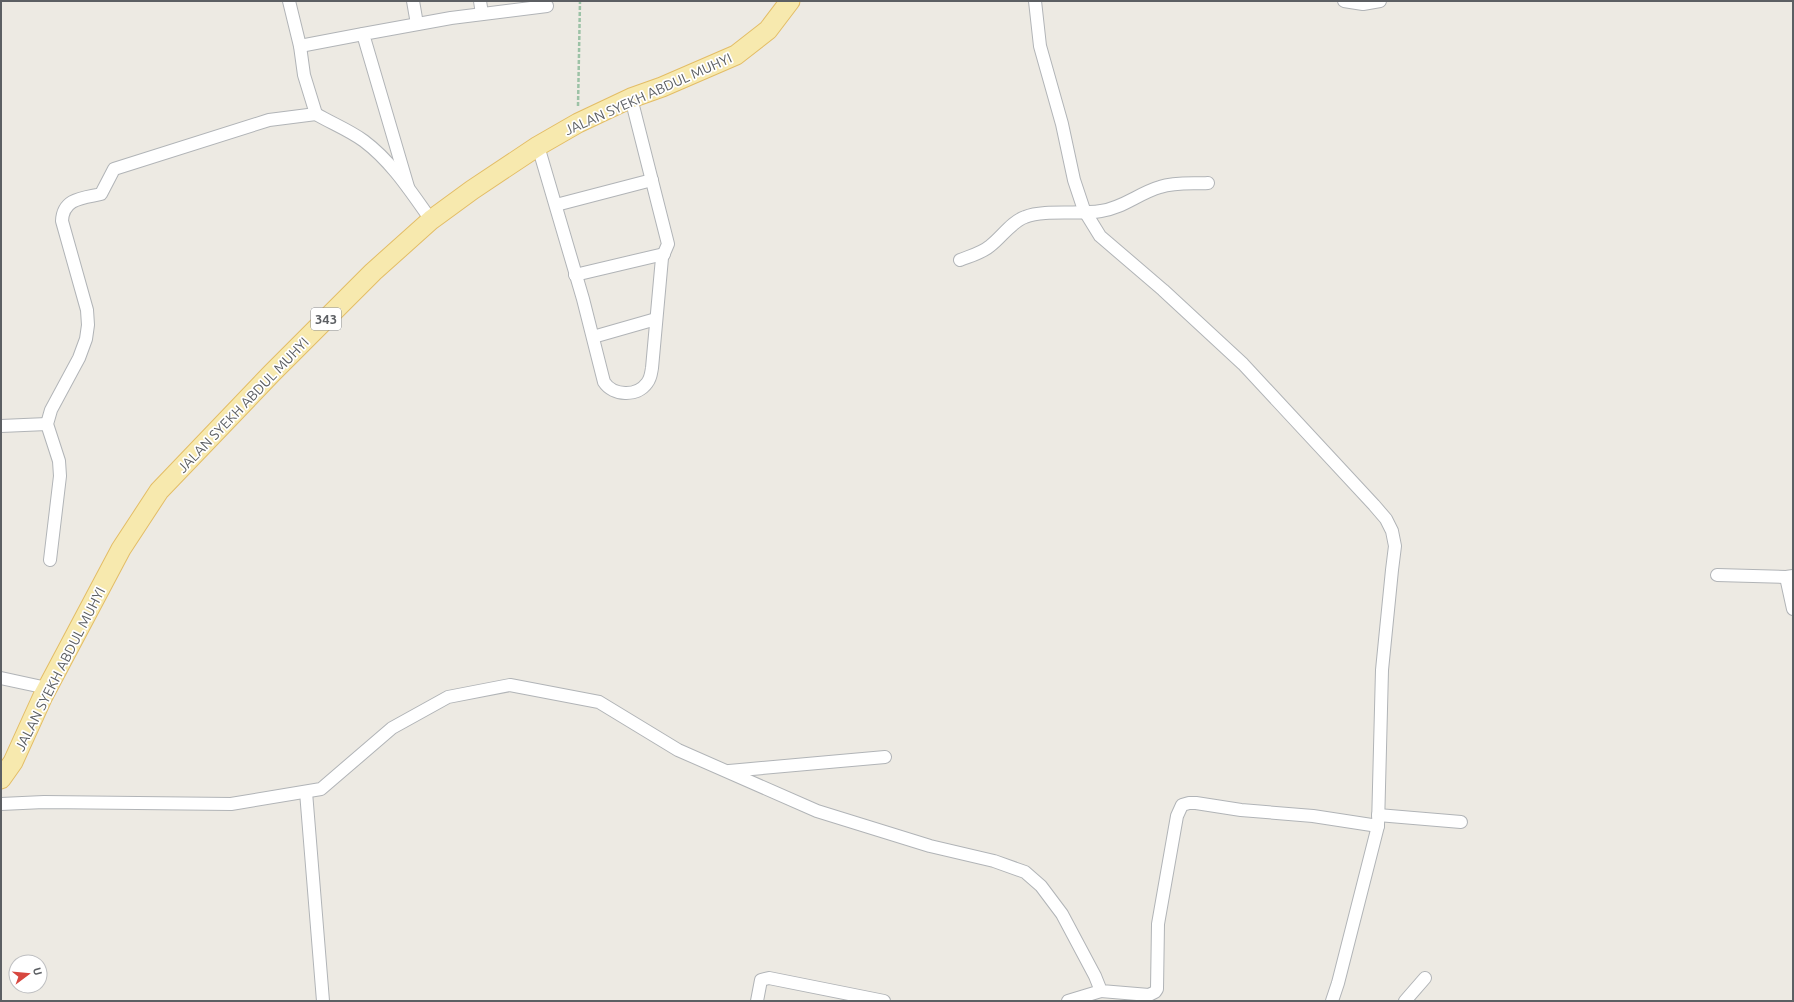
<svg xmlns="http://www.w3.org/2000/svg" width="1794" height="1002" viewBox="0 0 1794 1002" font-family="Ubuntu,sans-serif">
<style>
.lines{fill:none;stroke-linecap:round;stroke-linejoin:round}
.minor-casing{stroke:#b1b4b7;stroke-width:14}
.primary-casing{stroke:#e3bd66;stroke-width:21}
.path{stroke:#9cc2a6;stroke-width:2.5;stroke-dasharray:4 2;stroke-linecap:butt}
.minor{stroke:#fff;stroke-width:12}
.primary{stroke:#f7e9ae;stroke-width:19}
.labels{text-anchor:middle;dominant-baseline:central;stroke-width:3.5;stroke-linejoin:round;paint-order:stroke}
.shield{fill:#fff;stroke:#8d8f92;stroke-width:1}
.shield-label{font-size:13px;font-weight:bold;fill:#5c5f63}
.street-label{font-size:14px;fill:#5c5f63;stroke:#fff}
</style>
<rect width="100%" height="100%" fill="#edeae3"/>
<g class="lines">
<defs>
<g id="minor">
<path d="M289 1 300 46 304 75 316 114C331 123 349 130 364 141 392 162 411 192 431 220"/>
<polyline points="413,1 417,24"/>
<polyline points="480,1 482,14"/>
<polyline points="1035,1 1040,46 1062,124 1074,180 1084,210 1100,236 1163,290 1243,364 1374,505 1386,519 1392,531 1395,546 1392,570 1382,670 1378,826 1338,983 1332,1001"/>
<polyline points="1344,1 1363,4 1380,1"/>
<polyline points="300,46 363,34"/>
<path d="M538 146 583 299 604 382C613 396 637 397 647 383 651 378 651 373 652 368L662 258 668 244 631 98"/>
<polyline points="408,187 363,34 451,18 547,6"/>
<polyline points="556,205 652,180"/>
<path d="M960 260C970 256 982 253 990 246 1002 237 1011 222 1025 217 1045 209 1078 215 1101 211 1123 208 1139 193 1160 187 1175 182 1193 184 1208 183"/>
<polyline points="575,275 664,254"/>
<polyline points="593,337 656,319"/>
<polyline points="1,426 47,424"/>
<path d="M50 560 60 476 59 461 47 424 51 410 79 358 86 339 88 325 87 310 62 221C63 198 83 198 101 194L114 169 269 120 316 114"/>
<polyline points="1717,575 1786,577"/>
<polyline points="1793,576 1786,577 1793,609"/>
<polyline points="1,678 47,688"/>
<polyline points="729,771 885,757"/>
<polyline points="306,792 323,1001"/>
<polyline points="1,804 44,802 231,804 321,789 392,728 448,697 510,685 599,702 678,750 817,811 930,846 994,861 1025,872 1041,886 1062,914 1095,976 1101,991 1149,995 1155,992 1157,989 1158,924 1177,816 1182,805 1189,803 1196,803 1241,810 1313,816 1378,826"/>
<polyline points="1378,815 1461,822"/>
<polyline points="757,1001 761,980 769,978 884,1001"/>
<polyline points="1068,1001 1101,991"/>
<polyline points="1405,1001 1425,978"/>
</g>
<polyline id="primary" points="1,779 13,762 43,696 121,549 159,491 272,373 373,272 431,220 472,190 538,146 578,123 631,98 662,87 736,55 768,30 790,1"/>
</defs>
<use href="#minor" class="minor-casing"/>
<use href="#primary" class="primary-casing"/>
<polyline class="path" points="578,106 580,1"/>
<use href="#minor" class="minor"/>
<use href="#primary" class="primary"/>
</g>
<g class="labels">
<rect class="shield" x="311" y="308" width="30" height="22" rx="3"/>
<g class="shield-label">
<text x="326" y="319">343</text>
</g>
<g class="street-label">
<text transform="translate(648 94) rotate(-24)">JALAN SYEKH ABDUL MUHYI</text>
<text transform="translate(243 405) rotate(-46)">JALAN SYEKH ABDUL MUHYI</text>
<text transform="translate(60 669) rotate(-63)">JALAN SYEKH ABDUL MUHYI</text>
</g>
</g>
<rect width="1794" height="1002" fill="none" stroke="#5c5f63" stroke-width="4"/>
<g transform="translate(28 974) rotate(74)"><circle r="19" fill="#ffffff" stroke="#bebfc1"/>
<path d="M0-3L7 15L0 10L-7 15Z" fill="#d7473f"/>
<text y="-6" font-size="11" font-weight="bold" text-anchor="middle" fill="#5c5f63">U</text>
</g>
</svg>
